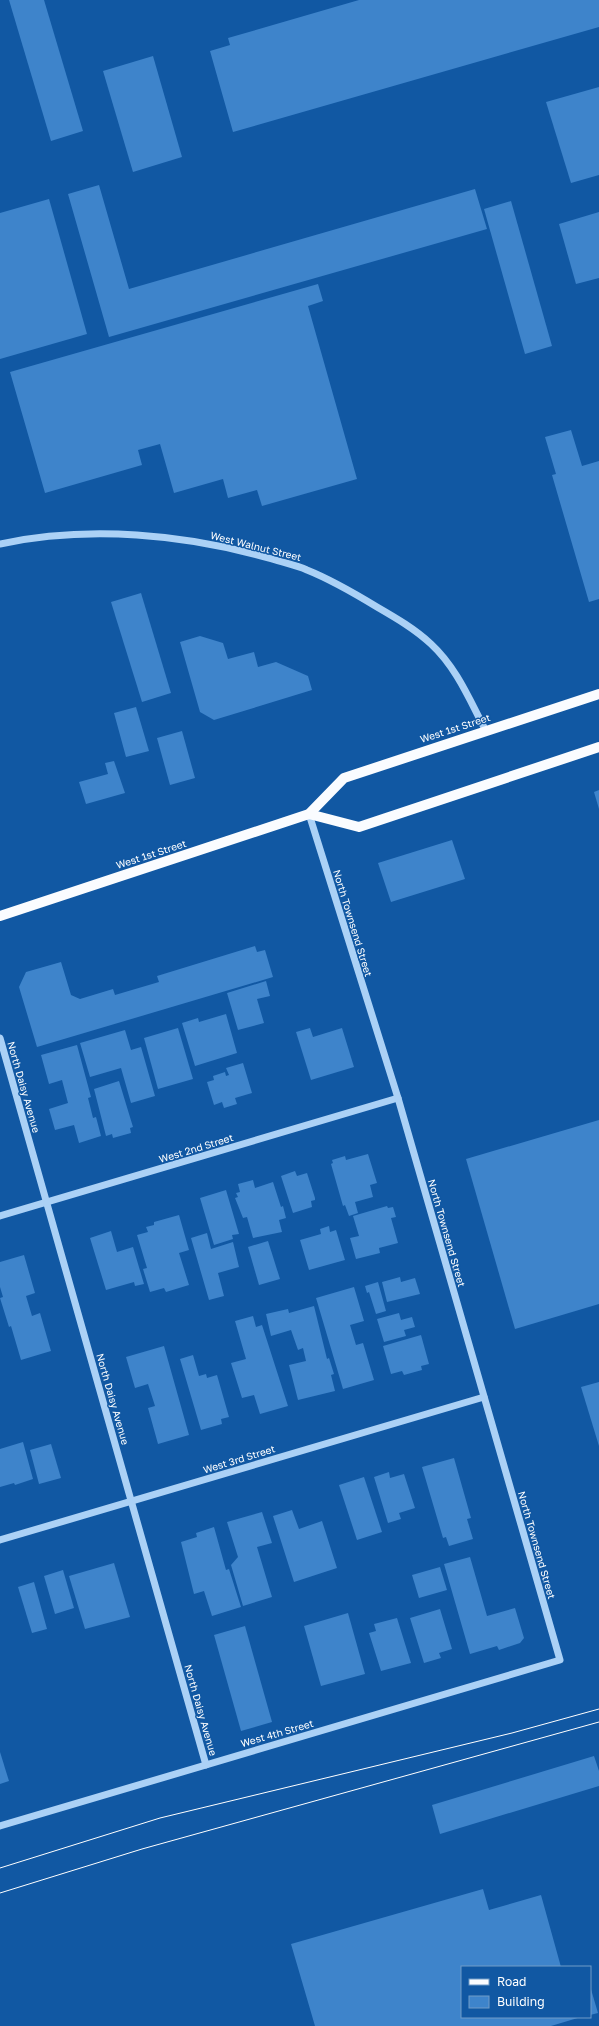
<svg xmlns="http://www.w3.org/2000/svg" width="599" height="2026" viewBox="0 0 599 2026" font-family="'Golos Text',sans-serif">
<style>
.building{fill:#3e84cb}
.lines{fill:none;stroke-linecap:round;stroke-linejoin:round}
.minor{stroke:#abd1f6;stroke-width:7}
.major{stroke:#fafcff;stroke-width:10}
.tram{stroke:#fff;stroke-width:1}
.labels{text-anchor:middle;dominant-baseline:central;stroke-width:3;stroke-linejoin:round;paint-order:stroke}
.street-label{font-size:10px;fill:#fff;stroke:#1158a3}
</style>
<rect width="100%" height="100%" fill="#1158a3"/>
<g class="building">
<polygon points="9,0 44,0 83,131 51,141"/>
<polygon points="359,0 599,0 599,27 233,132 210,51 230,45 228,38"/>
<polygon points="153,56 182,157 133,172 103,71"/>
<polygon points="599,87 599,175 571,183 546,102"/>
<polygon points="99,185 129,289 475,189 487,229 109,337 68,194"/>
<polygon points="49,199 87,334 0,359 0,213"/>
<polygon points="511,201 552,346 525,354 484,209"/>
<polygon points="599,212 599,278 576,284 559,224"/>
<polygon points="318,284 323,301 308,306 357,479 262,506 257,490 228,498 223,479 174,493 160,444 138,450 142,465 45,493 10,372"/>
<polygon points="571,430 582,466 599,461 599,599 589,602 552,475 556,474 545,437"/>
<polygon points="141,593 171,693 142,702 111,602"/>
<polygon points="200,636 223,643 228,659 254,652 258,667 276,662 308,676 312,690 214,720 200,712 180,642"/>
<polygon points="136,707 149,751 126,757 114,713"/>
<polygon points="182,731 195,778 170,785 157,738"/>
<polygon points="114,761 125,793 86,804 79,782 108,774 105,763"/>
<polygon points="599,790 599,809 594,792"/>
<polygon points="452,840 465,879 391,902 378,863"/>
<polygon points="255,946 257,952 265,950 273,977 37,1047 19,987 26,972 61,962 71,995 80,999 113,989 115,995 159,982 157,976"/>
<polygon points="266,981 270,996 257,999 264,1023 238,1030 227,993"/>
<polygon points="226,1014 237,1053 195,1066 182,1023 198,1018 199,1022"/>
<polygon points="178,1028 193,1079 158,1089 144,1038"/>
<polygon points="310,1028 313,1037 342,1028 354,1067 311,1080 296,1032"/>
<polygon points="125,1030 131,1050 141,1047 155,1096 131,1103 121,1068 90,1077 80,1043"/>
<polygon points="77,1045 91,1097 88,1098 93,1118 96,1117 101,1136 79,1143 74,1125 55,1130 49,1109 68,1103 62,1080 49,1084 41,1055"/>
<polygon points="243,1063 252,1093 235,1098 237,1104 224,1108 222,1102 214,1105 207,1082 214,1080 213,1076 225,1072 226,1076 229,1075 226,1068"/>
<polygon points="119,1081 133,1127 130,1128 131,1133 113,1138 112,1134 106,1136 94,1089"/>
<polygon points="599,1120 599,1304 515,1329 466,1159"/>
<polygon points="368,1154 377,1183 370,1185 373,1197 355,1202 358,1213 349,1216 345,1205 343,1206 331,1164 333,1163 332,1160 345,1156 346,1160"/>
<polygon points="295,1171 297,1176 307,1173 315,1198 315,1200 311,1201 312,1207 293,1213 281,1176"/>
<polygon points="253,1180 255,1188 273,1182 281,1207 283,1206 286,1218 279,1220 282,1232 253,1238 247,1217 243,1218 235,1198 238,1197 236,1193 240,1192 238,1184"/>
<polygon points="226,1190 239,1234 232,1235 233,1239 214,1245 200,1198"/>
<polygon points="387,1206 388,1208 393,1207 396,1217 391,1218 398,1243 379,1248 380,1253 356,1259 350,1238 359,1236 353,1216"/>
<polygon points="179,1215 189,1250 179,1253 189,1285 166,1292 164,1288 150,1292 143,1269 147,1268 137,1235 148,1232 146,1227 154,1225 154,1222"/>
<polygon points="329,1226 330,1232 336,1230 345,1260 309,1270 300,1240 321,1234 320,1229"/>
<polygon points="111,1231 117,1252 133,1247 144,1284 135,1286 134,1282 106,1290 90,1238"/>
<polygon points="207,1233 211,1249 233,1242 239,1267 218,1273 224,1296 209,1300 191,1238"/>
<polygon points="268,1241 280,1279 259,1285 248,1247"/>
<polygon points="24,1255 35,1293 26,1296 32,1316 40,1313 51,1351 21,1360 11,1326 9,1327 0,1298 3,1297 0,1287 0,1262"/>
<polygon points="400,1277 401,1282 415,1278 420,1294 387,1302 382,1282"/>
<polygon points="378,1282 386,1311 376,1314 369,1292 367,1293 365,1286"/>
<polygon points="354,1287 364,1321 350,1325 356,1345 363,1343 374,1380 343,1389 316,1298"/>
<polygon points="314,1306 327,1359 329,1358 334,1374 331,1375 335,1391 298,1400 289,1365 306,1361 303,1348 298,1350 291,1330 271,1336 266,1314 288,1309 289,1313"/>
<polygon points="399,1313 401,1320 412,1317 415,1327 404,1330 406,1336 384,1342 377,1319"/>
<polygon points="253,1316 256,1327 262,1325 288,1406 260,1414 254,1395 242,1398 231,1363 246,1359 235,1321"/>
<polygon points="421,1335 429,1364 421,1366 422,1370 404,1375 402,1371 391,1374 383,1346"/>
<polygon points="164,1346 189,1435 158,1444 148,1408 155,1406 148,1384 135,1388 126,1357"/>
<polygon points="193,1355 199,1376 206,1374 207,1378 217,1375 229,1417 221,1419 222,1424 201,1430 180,1359"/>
<polygon points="599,1382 599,1446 581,1387"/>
<polygon points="23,1442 33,1479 15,1485 14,1483 0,1487 0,1449"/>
<polygon points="51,1444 61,1478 39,1484 30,1450"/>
<polygon points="454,1458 471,1518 467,1519 473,1539 449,1546 446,1537 443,1538 422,1467"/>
<polygon points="389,1472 390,1478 404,1474 415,1508 399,1513 401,1519 388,1523 374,1477"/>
<polygon points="364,1477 382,1532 357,1540 339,1485"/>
<polygon points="292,1510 299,1529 322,1521 337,1568 294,1582 273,1516"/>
<polygon points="262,1512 272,1543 257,1547 272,1597 243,1606 231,1565 238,1557 227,1522"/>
<polygon points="214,1527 226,1570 229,1569 241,1607 212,1616 204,1591 194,1594 181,1542 197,1537 196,1533"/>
<polygon points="470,1557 487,1616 515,1608 524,1638 520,1643 499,1650 497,1646 470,1654 444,1564"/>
<polygon points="114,1563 130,1617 85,1629 69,1576"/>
<polygon points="440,1567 447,1590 419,1598 412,1575"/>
<polygon points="63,1570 74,1608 55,1614 44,1576"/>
<polygon points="34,1582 47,1629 32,1633 18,1587"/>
<polygon points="440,1609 452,1649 439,1653 441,1658 424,1663 410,1618"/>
<polygon points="348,1613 365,1674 321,1686 304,1626"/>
<polygon points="397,1618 411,1663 381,1671 369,1633 376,1631 374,1624"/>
<polygon points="245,1626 272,1722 241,1731 214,1635"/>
<polygon points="0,1752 9,1781 0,1784"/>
<polygon points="594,1756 599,1771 599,1786 440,1834 432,1805"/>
<polygon points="483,1889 489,1910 541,1895 561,1967 462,1967 462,2017 581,2017 551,2026 315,2026 291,1944"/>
<polygon points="590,1986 598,2013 590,2015"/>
</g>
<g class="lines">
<g class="minor">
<path d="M0 544C88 525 186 534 272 559 284 563 296 565 307 570 332 580 354 593 377 607 396 618 415 629 431 644 457 668 470 701 486 731"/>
<polyline points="0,1038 206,1765"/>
<polyline points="0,1216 398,1098"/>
<polyline points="0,1540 484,1397"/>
<polyline points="0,1826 560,1660 398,1098 309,814"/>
</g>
<g class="major">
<polyline points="309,814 359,827 599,747"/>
<polyline points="0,916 309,814 344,778 599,694"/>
</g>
<g class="tram">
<polyline points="0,1868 160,1818 512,1733 599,1709"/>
<polyline points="0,1893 142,1849 599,1722"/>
</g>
</g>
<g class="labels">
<g class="street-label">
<text transform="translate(256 546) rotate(14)">West Walnut Street</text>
<text transform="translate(455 728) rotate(-18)">West 1st Street</text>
<text transform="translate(151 854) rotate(-18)">West 1st Street</text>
<text transform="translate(353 923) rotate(73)">North Townsend Street</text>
<text transform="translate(24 1087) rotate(74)">North Daisy Avenue</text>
<text transform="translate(196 1148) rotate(-17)">West 2nd Street</text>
<text transform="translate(447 1233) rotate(74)">North Townsend Street</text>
<text transform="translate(113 1399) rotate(74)">North Daisy Avenue</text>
<text transform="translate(239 1459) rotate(-17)">West 3rd Street</text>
<text transform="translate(537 1545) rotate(74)">North Townsend Street</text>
<text transform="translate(201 1710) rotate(74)">North Daisy Avenue</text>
<text transform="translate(277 1733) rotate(-16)">West 4th Street</text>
</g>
</g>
<rect x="461" y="1966" width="130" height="52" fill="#1158a3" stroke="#709bc8"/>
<rect x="469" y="1979" width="20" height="6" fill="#fafcff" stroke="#709bc8"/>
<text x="497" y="1986" font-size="12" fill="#ffffff">Road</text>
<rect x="469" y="1996" width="20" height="12" fill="#3e84cb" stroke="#709bc8"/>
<text x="497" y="2006" font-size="12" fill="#ffffff">Building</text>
</svg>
